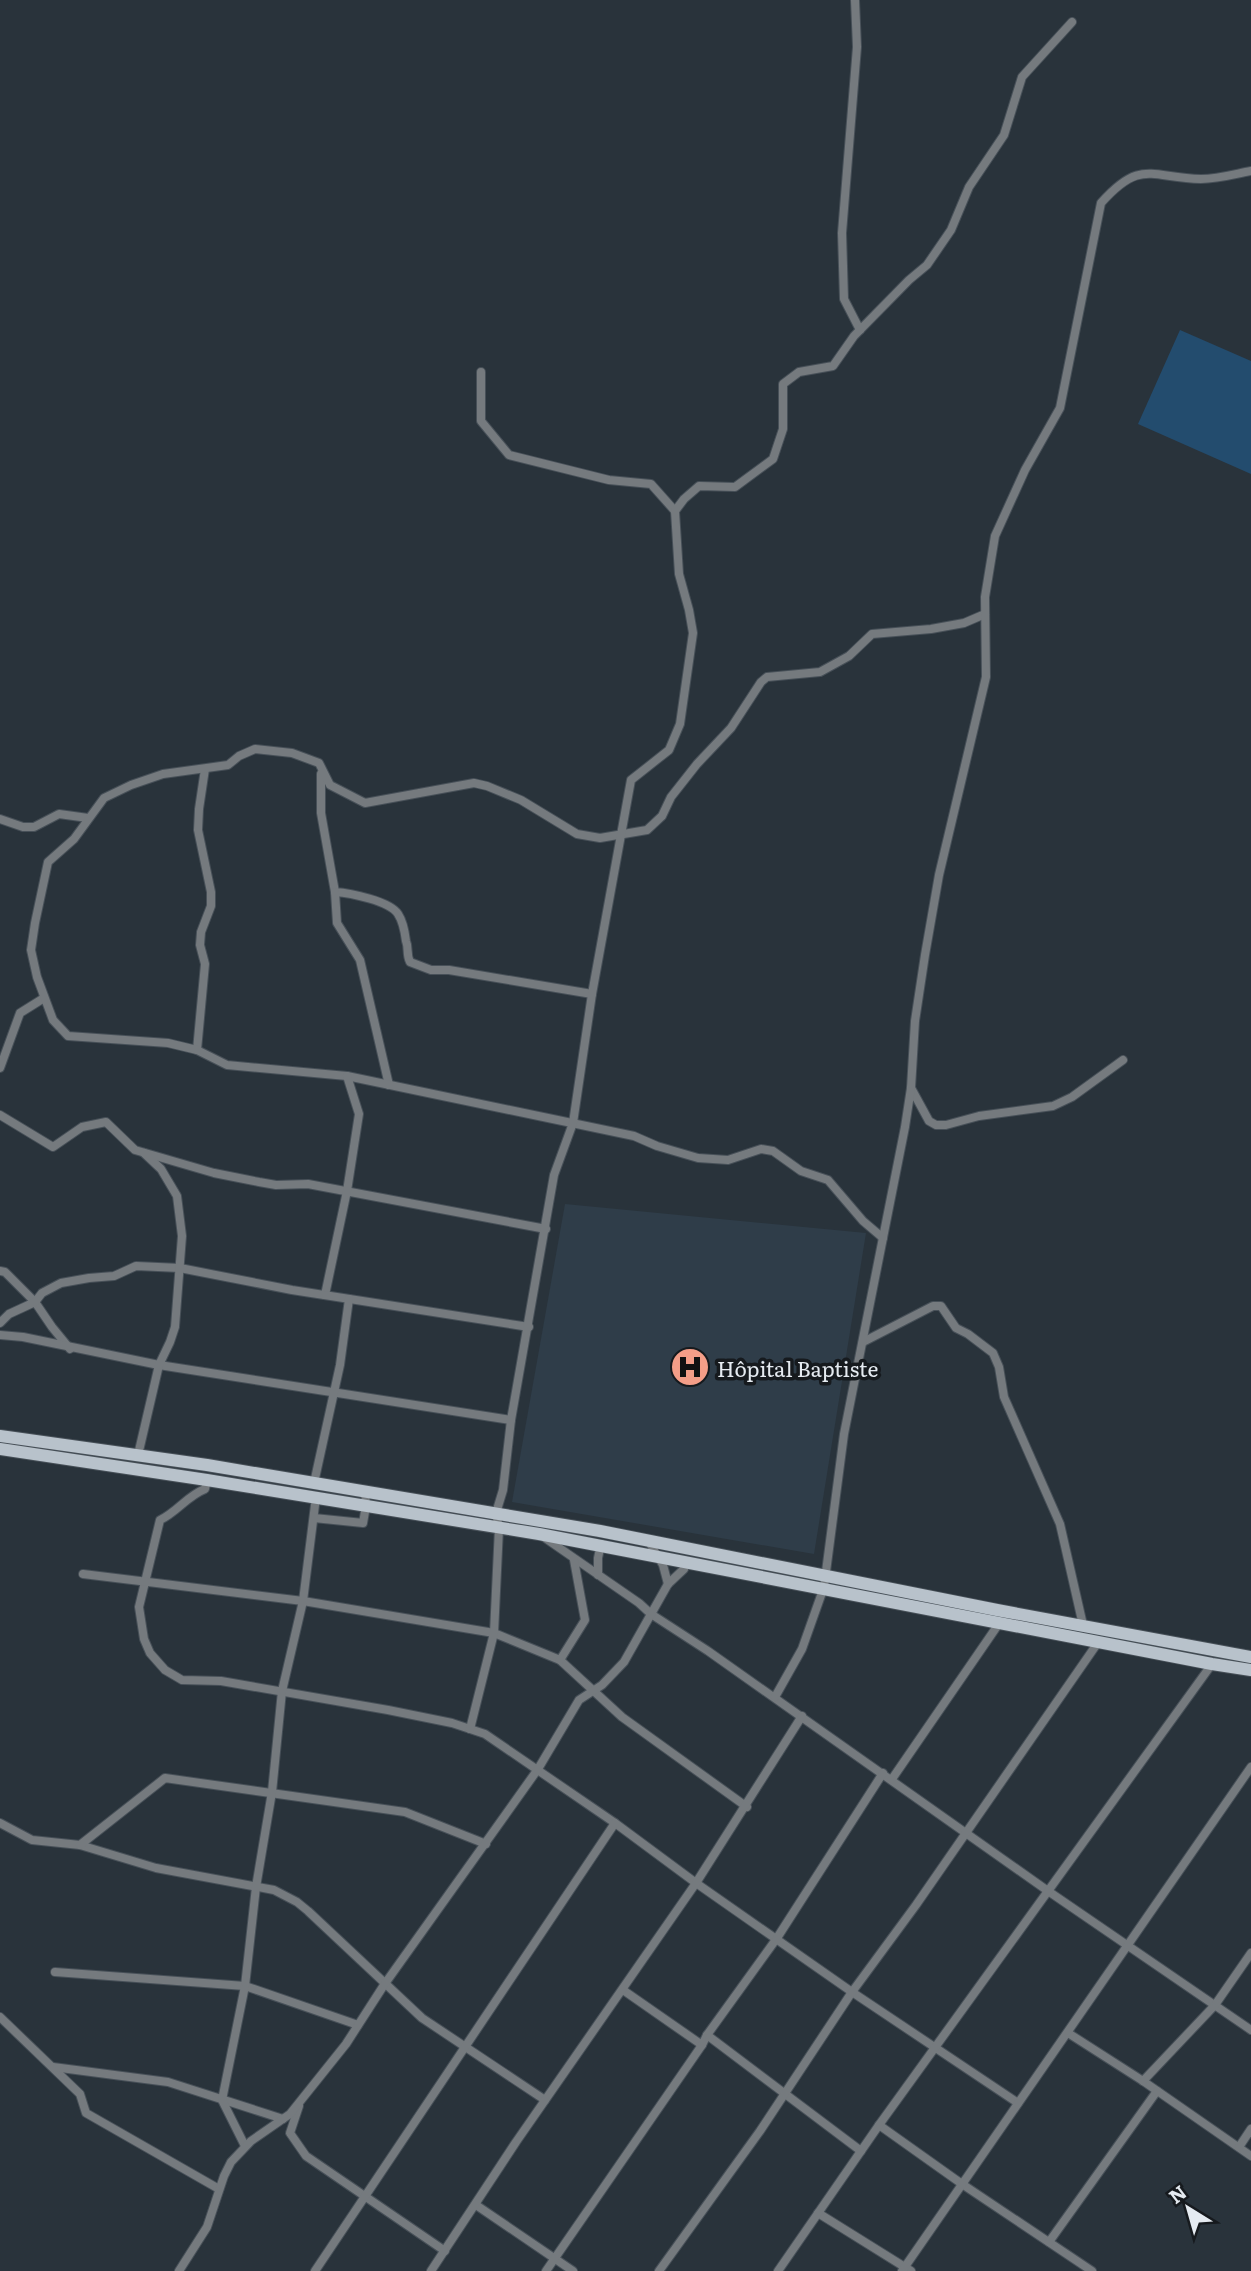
<svg xmlns="http://www.w3.org/2000/svg" width="1251" height="2271" viewBox="0 0 1251 2271" font-family="Literata,serif">
<style>
.built{fill:#2f3d49}
.pitch{fill:#234c6e}
.lines{fill:none;stroke-linecap:round;stroke-linejoin:round}
.street-casing{stroke:#475058;stroke-width:10}
.primary-casing{stroke:#475058;stroke-width:14}
.street{stroke:#757a7e;stroke-width:8}
.primary{stroke:#b8c2cb;stroke-width:12}
.labels{text-anchor:middle;dominant-baseline:central;stroke-width:7;stroke-linejoin:round;paint-order:stroke}
.poi-label{font-size:21px;fill:#e5ebf1;stroke:#161a1e;text-anchor:start}
</style>
<rect width="100%" height="100%" fill="#29333b"/>
<polygon class="built" points="565,1204 866,1233 814,1554 512,1502"/>
<polygon class="pitch" points="1180,330 1251,361 1251,474 1138,424"/>
<g class="lines">
<defs>
<g id="street">
<polyline points="855,0 857,47 842,233 844,299 860,330"/>
<polyline points="481,372 481,421 509,455 609,480 651,484 675,511"/>
<path d="M321 774V813L335 892C350 893 390 901 398 914 402 920 405 933 406 941 409 948 406 954 410 962L431 970H449L592 994"/>
<polyline points="0,819 23,827 34,827 59,814 88,818"/>
<polyline points="335,892 337,923 360,960 389,1085"/>
<polyline points="197,1050 205,964 200,945 201,932 211,906 211,892 198,830 199,809 205,769"/>
<polyline points="0,1068 20,1013 44,998"/>
<polyline points="911,1088 929,1121 936,1125 946,1125 979,1116 1053,1106 1072,1097 1123,1060"/>
<polyline points="0,1115 53,1147 82,1127 106,1122 135,1150 214,1173 259,1182 276,1185 308,1184 546,1229"/>
<polyline points="883,1238 863,1221 828,1180 801,1171 773,1151 761,1149 728,1160 698,1158 657,1146 634,1136 347,1076 227,1065 197,1050 168,1043 68,1036 53,1020 37,977 31,950 35,923 48,862 74,839 104,798 131,785 163,774 228,765 239,756 255,749 292,753 319,763 330,785 365,803 474,783 487,786 521,800 577,834 600,838 647,830 662,816 671,797 697,764 731,728 761,682 767,677 820,672 849,656 872,634 931,629 964,623 985,614"/>
<polyline points="0,1271 5,1272 35,1302 52,1327 70,1349"/>
<polyline points="325,1295 347,1191 359,1114 347,1076"/>
<polyline points="0,1323 9,1314 35,1302 42,1293 61,1283 89,1278 114,1276 136,1266 180,1268 292,1290 529,1327"/>
<polyline points="0,1335 23,1337 159,1365 511,1420"/>
<polyline points="863,1342 933,1306 941,1306 956,1328 968,1334 993,1353 999,1367 1004,1397 1060,1524 1083,1625"/>
<polyline points="138,1455 159,1365 170,1342 175,1327 182,1236 177,1196 161,1169 144,1153"/>
<path d="M207 1480 205 1489C187 1496 177 1512 160 1520L139 1607 144 1639 150 1653 165 1670 182 1680 221 1681 388 1710 452 1723 485 1734 615 1823 696 1883 852 1992 1018 2103"/>
<polyline points="314,1483 340,1365 349,1299"/>
<polyline points="314,1518 363,1523 366,1506 365,1491"/>
<polyline points="545,1538 639,1603 651,1614 708,1651 1048,1891 1251,2030"/>
<polyline points="649,1542 663,1565 668,1584"/>
<polyline points="83,1574 303,1601 494,1633 560,1660 622,1717 747,1807"/>
<polyline points="598,1575 598,1558 601,1544"/>
<polyline points="560,1660 585,1620 574,1560"/>
<path d="M775 1697 802 1649 824 1587 844 1434 905 1127 911 1088 915 1021 925 955 939 875 986 677 985 597 995 536 1025 470 1060 408 1101 203C1141 158 1151 178 1201 179 1218 179 1235 174 1251 171"/>
<polyline points="470,1729 494,1633 499,1528 496,1513 503,1490 511,1420 554,1175 573,1123 592,994 631,780 669,750 680,724 693,633 689,610 679,574 675,511 684,499 699,486 735,487 773,459 783,429 783,384 799,372 833,366 854,336 909,280 927,265 951,230 969,187 1004,135 1022,77 1072,22"/>
<polyline points="892,1779 1000,1622"/>
<polyline points="0,1823 32,1840 80,1845 156,1868 274,1890 297,1902 308,1911 422,2018 545,2100"/>
<polyline points="80,1845 165,1778 405,1812 486,1844"/>
<polyline points="55,1972 245,1986 358,2025"/>
<polyline points="623,1990 702,2045"/>
<polyline points="0,2017 80,2094 86,2113 219,2189"/>
<polyline points="1068,2033 1143,2081 1251,2156"/>
<polyline points="707,2035 861,2151"/>
<polyline points="53,2067 168,2082 283,2119"/>
<polyline points="1143,2081 1215,2005 1251,1953"/>
<polyline points="299,2106 290,2133 306,2156 445,2251"/>
<polyline points="879,2125 962,2184 1092,2271"/>
<polyline points="245,2146 222,2100 245,1986 256,1887 272,1792 282,1691 303,1601 316,1497"/>
<polyline points="1239,2147 1251,2129"/>
<polyline points="476,2205 573,2271"/>
<polyline points="818,2213 911,2271"/>
<polyline points="1049,2242 1157,2091"/>
<polyline points="179,2271 207,2227 224,2176 231,2162 251,2141 290,2114 346,2044 384,1985 538,1769 579,1700 602,1685 624,1662 668,1584 684,1569 687,1561"/>
<polyline points="315,2271 615,1823"/>
<polyline points="431,2271 516,2142 696,1883 802,1716"/>
<polyline points="546,2271 702,2045 707,2035 777,1938 883,1773"/>
<polyline points="659,2271 760,2131 852,1992 916,1905 1099,1641"/>
<polyline points="778,2271 879,2125 1212,1664"/>
<polyline points="902,2271 1251,1767"/>
</g>
<g id="primary">
<polyline points="0,1436 207,1465 600,1531 997,1610 1251,1657"/>
<polyline points="0,1449 207,1480 539,1534 1212,1664 1251,1670"/>
</g>
</defs>
<use href="#street" class="street-casing"/>
<use href="#primary" class="primary-casing"/>
<use href="#street" class="street"/>
<use href="#primary" class="primary"/>
</g>
<defs>
<symbol id="hospital-disc" viewBox="-11 -11 22 22"><circle r="9.5" fill="#f49e88" stroke="#161a1e"/><path d="M-5-5h3v3.5h4V-5h3V5h-3V1.5h-4V5h-3Z" fill="#111"/></symbol>
</defs>
<g fill-rule="evenodd">
<use href="#hospital-disc" x="668" y="1345" width="44" height="44"/>
</g>
<g class="labels">
<g class="poi-label">
<text x="717" y="1367">Hôpital Baptiste</text>
</g>
</g>
<g transform="translate(1188 2208) rotate(323)" stroke="#161a1e" stroke-width="5" paint-order="stroke">
<path d="M0-5L12 26L0 18L-12 26Z" fill="#e5ebf1"/>
<text y="-10" font-size="19" font-weight="bold" text-anchor="middle" fill="#e5ebf1">N</text>
</g>
</svg>
